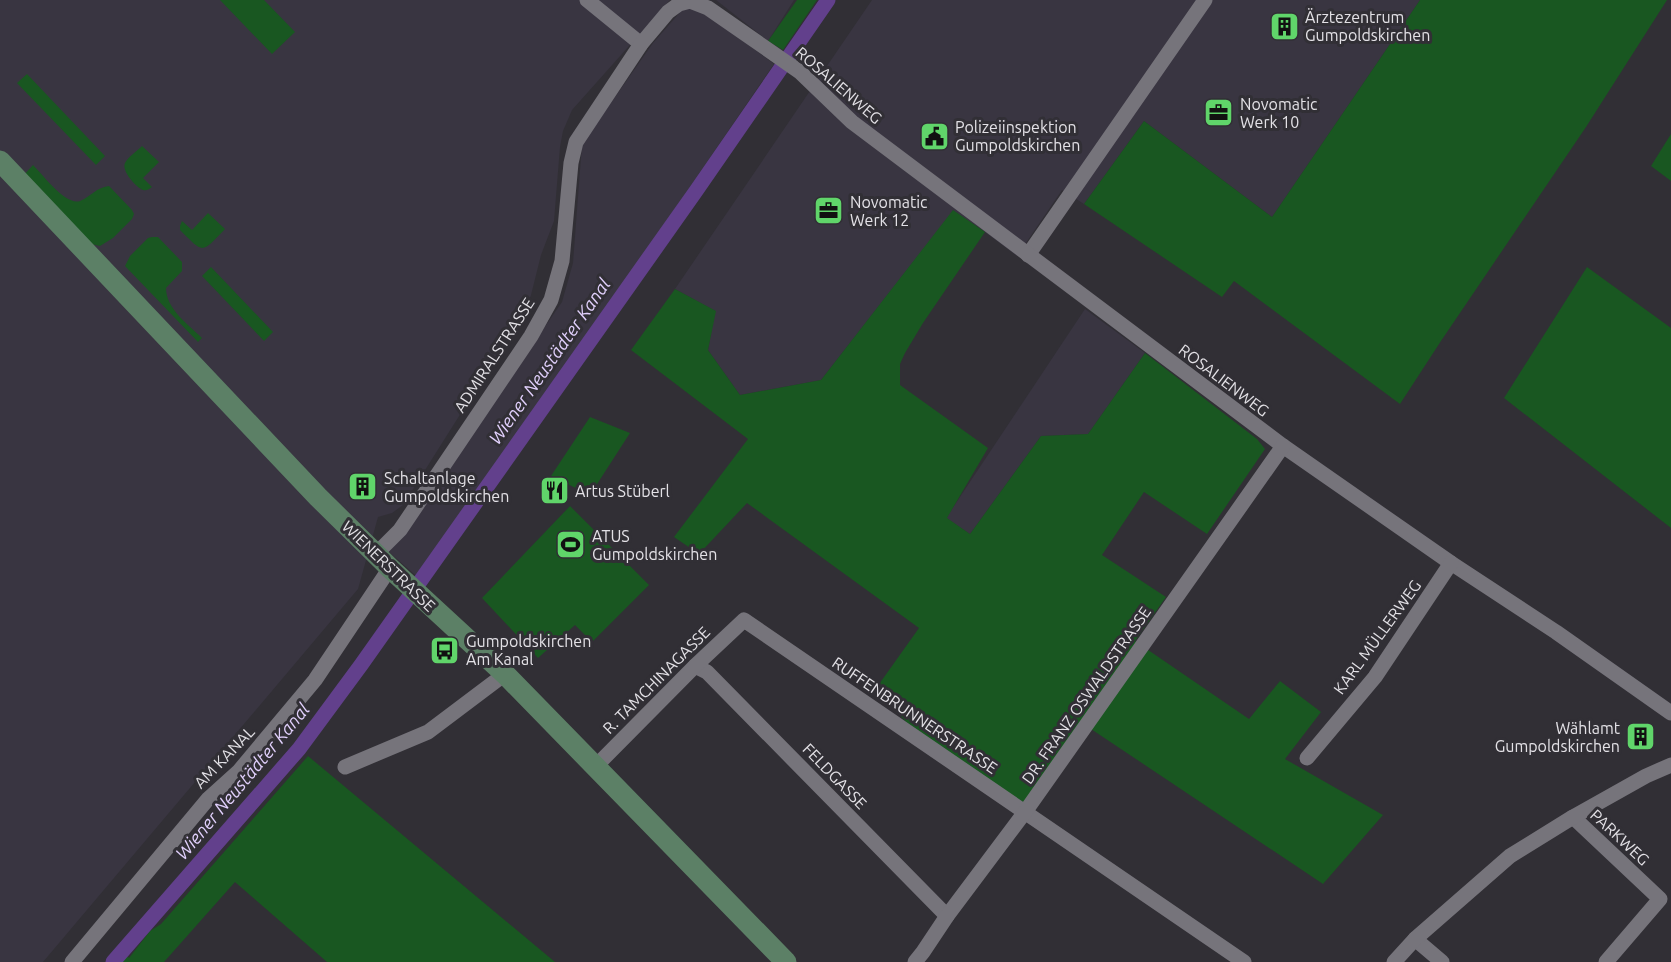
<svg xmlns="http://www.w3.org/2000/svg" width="1671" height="962" viewBox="0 0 1671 962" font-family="Ubuntu,sans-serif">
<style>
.built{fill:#393541}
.green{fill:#195721}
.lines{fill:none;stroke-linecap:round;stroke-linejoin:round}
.canal{stroke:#62408c;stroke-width:15}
.street{stroke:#76747b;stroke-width:15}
.secondary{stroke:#5c8066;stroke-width:21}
.labels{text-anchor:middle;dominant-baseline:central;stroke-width:6;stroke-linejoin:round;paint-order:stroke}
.poi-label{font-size:16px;fill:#e3e1e6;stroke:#312f35;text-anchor:start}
.street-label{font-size:16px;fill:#e3e1e6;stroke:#312f35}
.water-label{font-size:18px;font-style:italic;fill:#e2d1fd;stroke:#312f35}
</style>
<rect width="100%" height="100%" fill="#312f35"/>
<g class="built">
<polygon points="0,0 670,0 572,110 563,131 560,147 554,221 541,255 531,295 524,313 403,505 392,513 378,517 358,589 43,962 0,962"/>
<polygon points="716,0 794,0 768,41"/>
<polygon points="872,0 1420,0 1272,217 1144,121 1084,204 1062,190 1017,256 985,232 953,211 821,380 740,395 708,350 715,311 675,289"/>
<polygon points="690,1 774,64 421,580 389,552 562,302 573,263 582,144 653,43"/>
<polygon points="1085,309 1145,353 1088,434 1041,436 970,534 946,518"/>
</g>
<g class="green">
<polygon points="220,0 264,0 295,32 272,54"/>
<polygon points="797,0 817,0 783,50 768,41"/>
<polygon points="1420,0 1667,0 1586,127 1441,341 1400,404 1234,281 1222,297 1084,204 1144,121 1272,217"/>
<polygon points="27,74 105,156 96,165 17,83"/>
<polygon points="1671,134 1671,181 1651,166"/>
<path d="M142 146 159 162 143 178 152 187C149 189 147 191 143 190 137 188 121 171 125 163 128 157 137 151 142 146Z"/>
<path d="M33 165C43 175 66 206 80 201 92 196 95 188 109 186L132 210 134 214 132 219 113 238 100 246 91 244 23 176Z"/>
<polygon points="953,210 985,232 923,323 905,353 900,364 900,385 988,448 947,518 970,534 1041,436 1088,434 1145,353 1257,439 1265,449 1207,534 1144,492 1102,555 1166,597 1135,641 1249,719 1280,681 1321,712 1285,759 1383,815 1323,884 1085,725 1025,805 906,722 877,687 919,628 747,503 699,554 674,537 748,439 631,350 675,289 716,311 708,350 740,395 821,380"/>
<path d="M208 213 225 229C201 254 204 254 180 230V226L182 221 192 230Z"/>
<path d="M152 237H158L182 262V271L166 288C166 309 188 324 202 338L198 342 125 266 130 256 148 238Z"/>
<polygon points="211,267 273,332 264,341 202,276"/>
<polygon points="1587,267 1671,328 1671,528 1504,398"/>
<polygon points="590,417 630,433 590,495 551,476"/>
<polygon points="570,506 649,585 592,642 575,625 538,658 482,598"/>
<polygon points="308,756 555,962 327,962 235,882 164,962 120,962 126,955 129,958 150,931 161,924"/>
</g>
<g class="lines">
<polyline class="canal" points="113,962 299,749 361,665 696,191 828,0"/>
<g class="street">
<polyline points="587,0 641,44"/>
<polyline points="1028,255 1205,0"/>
<polyline points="376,554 400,530 531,336 551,300 562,261 571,163 576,142 641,44 668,12 679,4 690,1 708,8 800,72 852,122 1283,446 1451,563 1556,632 1671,713"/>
<polyline points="695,666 707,672 947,916"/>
<polyline points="1307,758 1375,677 1451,563"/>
<polyline points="345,767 428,732 505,674"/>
<polyline points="595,767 695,666 744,620 1244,962"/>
<polyline points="1573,817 1660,899 1606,962"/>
<polyline points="1415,939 1442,962"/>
<polyline points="72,962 208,799 239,771 315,680 390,568"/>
<polyline points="915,962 923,952 947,916 1025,812 1283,446"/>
<polyline points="1394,962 1415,939 1510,856 1573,817 1646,776 1671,765"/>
</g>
<polyline class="secondary" points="0,161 318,497 390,568 505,674 786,962"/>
</g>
<defs>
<symbol id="building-square" viewBox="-11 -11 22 22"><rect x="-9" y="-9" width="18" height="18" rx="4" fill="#60d56a" stroke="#312f35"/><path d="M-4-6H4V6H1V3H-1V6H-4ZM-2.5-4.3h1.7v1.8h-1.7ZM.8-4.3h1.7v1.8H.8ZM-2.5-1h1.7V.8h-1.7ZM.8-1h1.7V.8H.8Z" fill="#111"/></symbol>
<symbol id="office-square" viewBox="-11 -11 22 22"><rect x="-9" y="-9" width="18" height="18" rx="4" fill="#60d56a" stroke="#312f35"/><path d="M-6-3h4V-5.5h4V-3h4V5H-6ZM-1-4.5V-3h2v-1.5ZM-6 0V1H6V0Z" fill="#111"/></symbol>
<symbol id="civic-square" viewBox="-11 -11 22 22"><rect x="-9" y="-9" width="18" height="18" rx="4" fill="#60d56a" stroke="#312f35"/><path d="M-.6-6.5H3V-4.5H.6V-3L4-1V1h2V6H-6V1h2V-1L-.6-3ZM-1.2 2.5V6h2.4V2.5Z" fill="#111"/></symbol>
<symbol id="restaurant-square" viewBox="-11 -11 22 22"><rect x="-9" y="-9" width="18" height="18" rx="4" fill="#60d56a" stroke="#312f35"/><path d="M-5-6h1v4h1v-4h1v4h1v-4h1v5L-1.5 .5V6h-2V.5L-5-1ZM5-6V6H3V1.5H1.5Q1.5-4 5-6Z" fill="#111"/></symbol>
<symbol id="stadium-square" viewBox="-11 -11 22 22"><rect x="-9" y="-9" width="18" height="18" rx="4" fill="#60d56a" stroke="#312f35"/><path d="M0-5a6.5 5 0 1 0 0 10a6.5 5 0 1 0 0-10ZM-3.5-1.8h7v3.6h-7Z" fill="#111"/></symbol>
<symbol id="bus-square" viewBox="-11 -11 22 22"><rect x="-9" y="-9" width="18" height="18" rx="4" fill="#60d56a" stroke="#312f35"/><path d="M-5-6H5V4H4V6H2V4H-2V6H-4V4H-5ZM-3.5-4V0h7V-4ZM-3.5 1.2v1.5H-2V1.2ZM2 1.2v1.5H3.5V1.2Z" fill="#111"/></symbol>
</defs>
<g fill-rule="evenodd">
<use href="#building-square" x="1268" y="10" width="33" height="33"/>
<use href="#office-square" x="1202" y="96" width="33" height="33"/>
<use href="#civic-square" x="918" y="120" width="33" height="33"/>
<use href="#office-square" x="812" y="194" width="33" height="33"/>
<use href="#building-square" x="346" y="470" width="33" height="33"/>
<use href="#restaurant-square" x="538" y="474" width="33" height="33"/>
<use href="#stadium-square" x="554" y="528" width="33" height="33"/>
<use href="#bus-square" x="428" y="634" width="33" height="33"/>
<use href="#building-square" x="1624" y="720" width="33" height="33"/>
</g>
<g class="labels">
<g class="poi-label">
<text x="1305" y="17">Ärztezentrum<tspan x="1305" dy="18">Gumpoldskirchen</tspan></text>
<text x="1240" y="104">Novomatic<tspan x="1240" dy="18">Werk 10</tspan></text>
<text x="955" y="127">Polizeiinspektion<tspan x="955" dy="18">Gumpoldskirchen</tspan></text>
<text x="850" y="202">Novomatic<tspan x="850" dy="18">Werk 12</tspan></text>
<text x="384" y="478">Schaltanlage<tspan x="384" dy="18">Gumpoldskirchen</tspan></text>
<text x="575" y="491">Artus Stüberl</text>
<text x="592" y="536">ATUS<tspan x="592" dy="18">Gumpoldskirchen</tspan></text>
<text x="466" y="641">Gumpoldskirchen<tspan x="466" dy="18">Am Kanal</tspan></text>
<text x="1620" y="728" text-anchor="end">Wählamt<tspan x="1620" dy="18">Gumpoldskirchen</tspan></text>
</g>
<g class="street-label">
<text transform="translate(839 85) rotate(41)">ROSALIENWEG</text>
<text transform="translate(494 355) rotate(-57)">ADMIRALSTRASSE</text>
<text transform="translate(1224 380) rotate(37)">ROSALIENWEG</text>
<text transform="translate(389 566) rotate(44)">WIENERSTRASSE</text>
<text transform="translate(1377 637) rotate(-54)">KARL MÜLLERWEG</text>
<text transform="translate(656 680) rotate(-45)">R. TAMCHINAGASSE</text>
<text transform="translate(1086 695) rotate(-55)">DR. FRANZ OSWALDSTRASSE</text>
<text transform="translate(915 715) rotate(34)">RUFFENBRUNNERSTRASSE</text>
<text transform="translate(224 757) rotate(-46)">AM KANAL</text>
<text transform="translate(835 776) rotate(46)">FELDGASSE</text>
<text transform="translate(1620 837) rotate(43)">PARKWEG</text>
</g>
<g class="water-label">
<text transform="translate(549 361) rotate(-55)">Wiener Neustädter Kanal</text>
<text transform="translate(242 781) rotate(-50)">Wiener Neustädter Kanal</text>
</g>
</g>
</svg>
